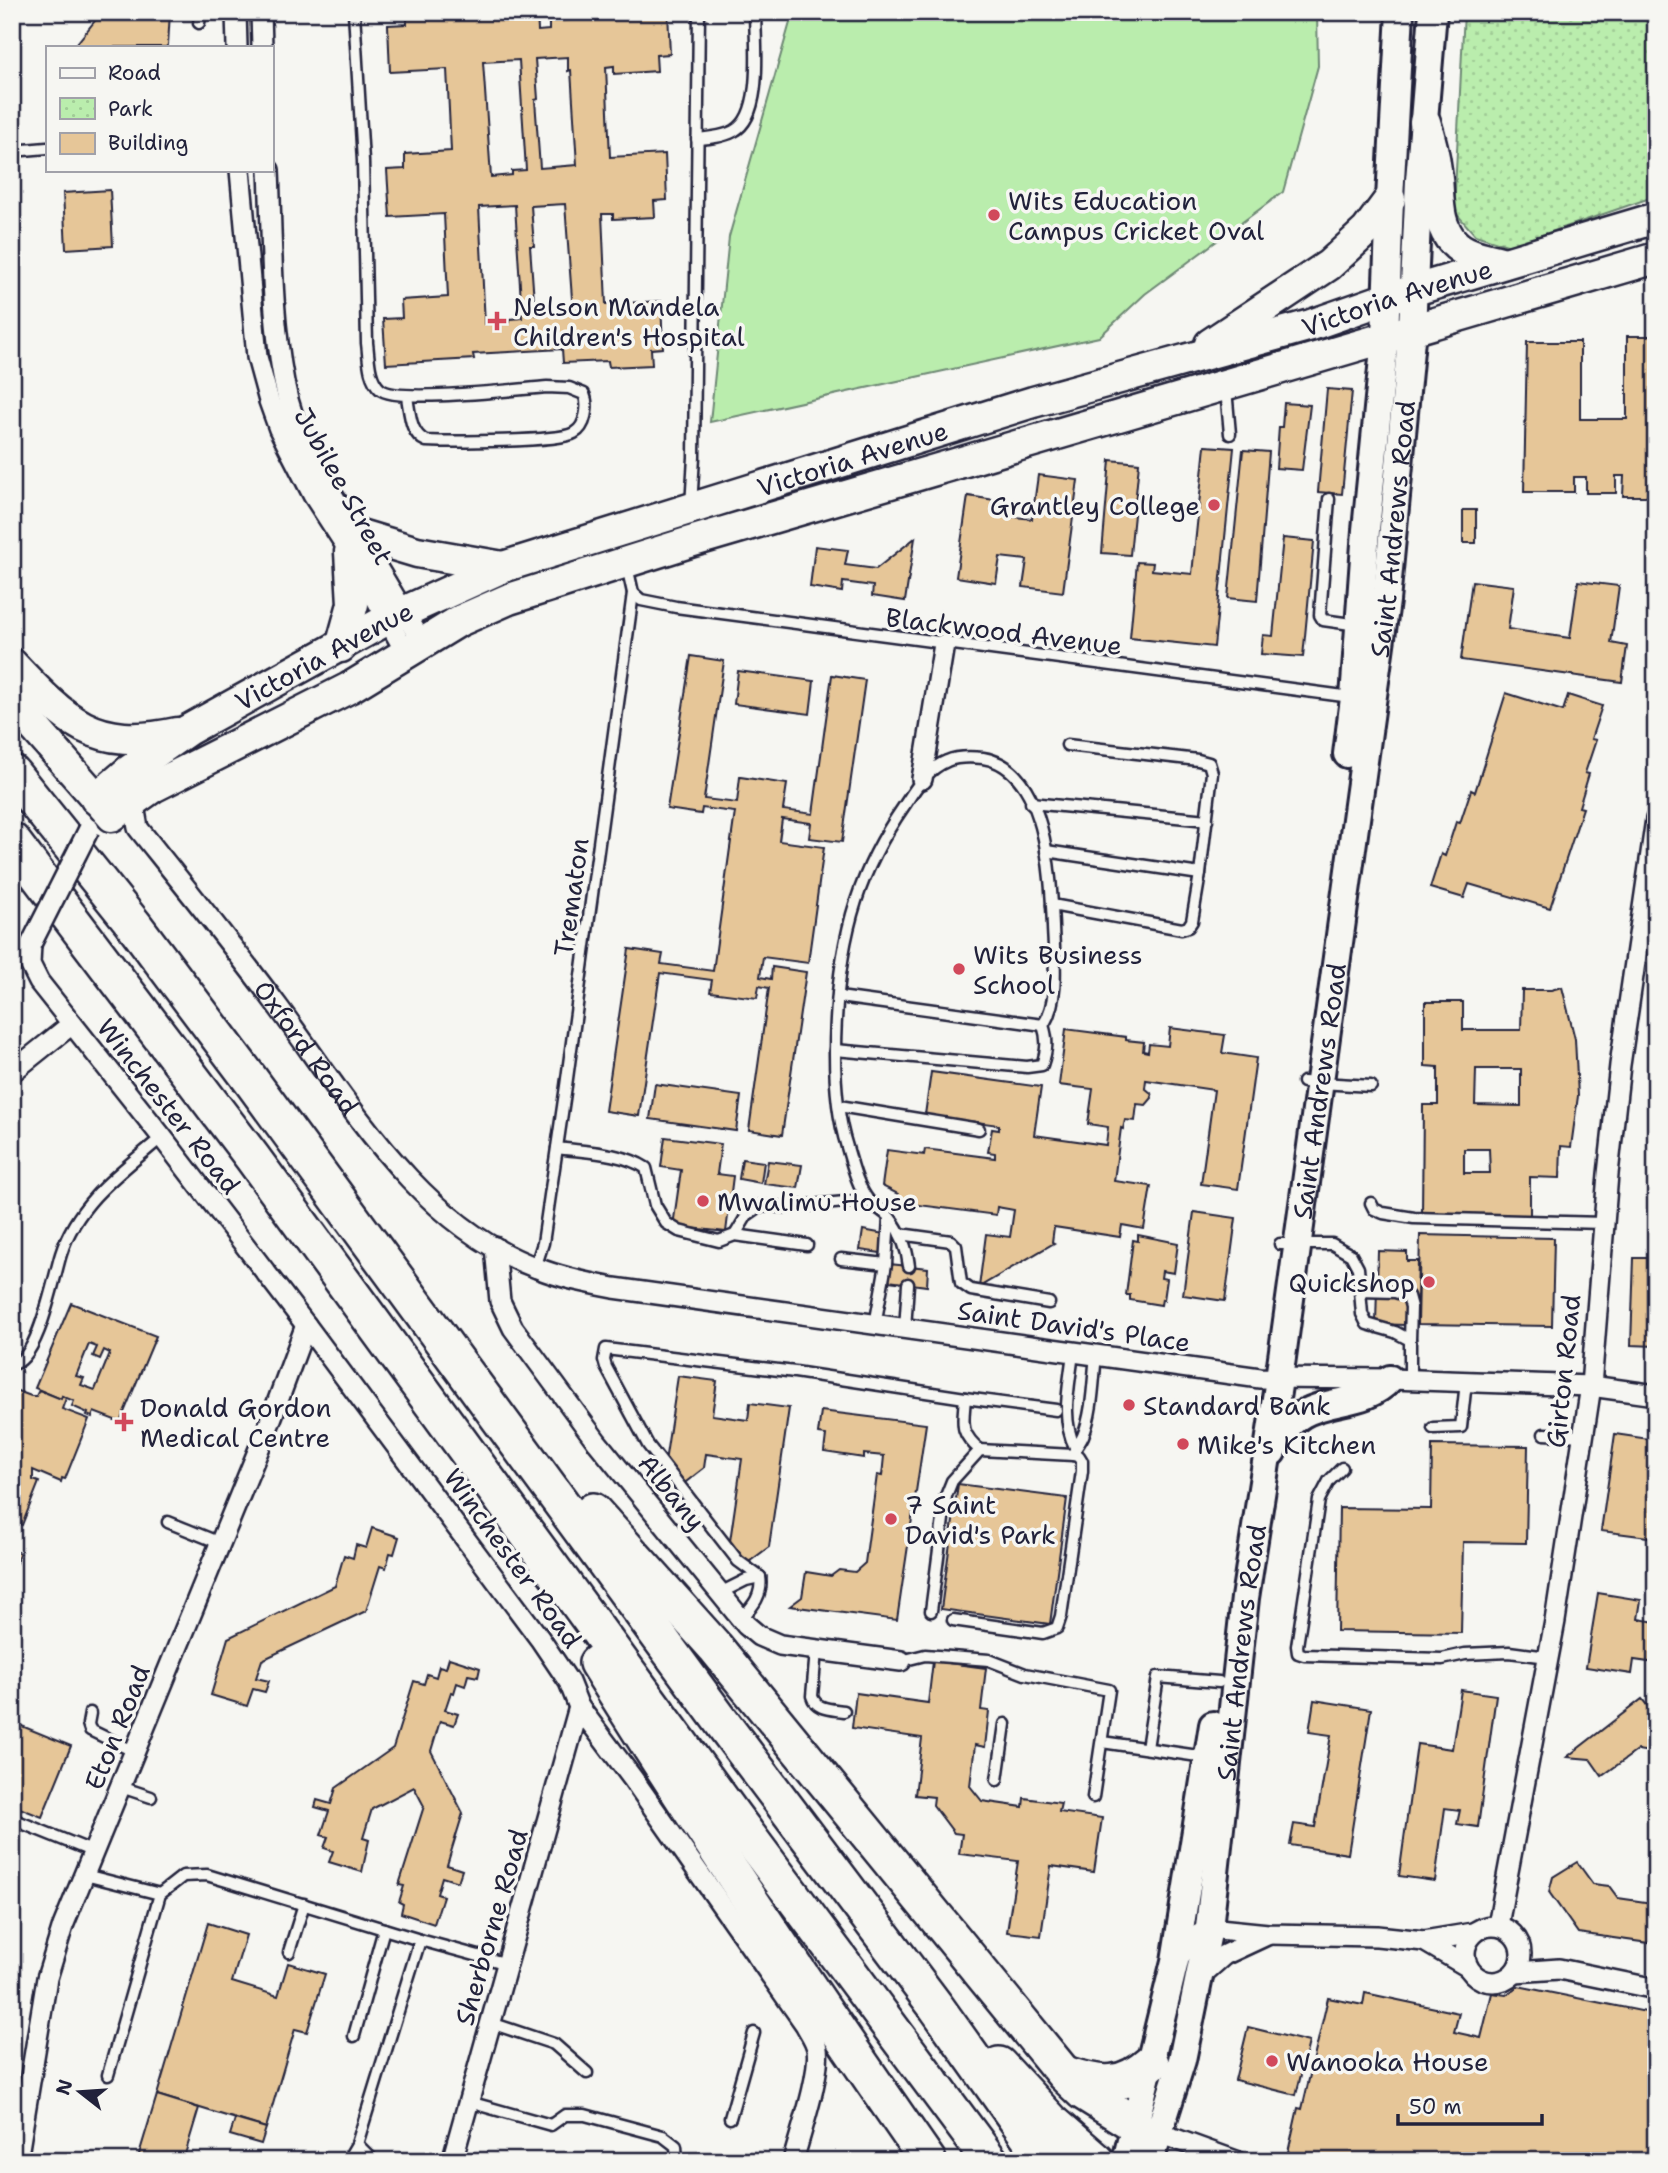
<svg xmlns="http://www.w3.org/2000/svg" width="1668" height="2173" viewBox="0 0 1668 2173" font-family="'Shantell Sans',sans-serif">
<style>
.park{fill:url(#park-dots);stroke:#6e8874;stroke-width:2}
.garden{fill:#baedad;stroke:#6e8874;stroke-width:2}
.building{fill:#e6c698;stroke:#22223b;stroke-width:2;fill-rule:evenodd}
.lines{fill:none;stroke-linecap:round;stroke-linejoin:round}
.service-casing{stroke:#22223b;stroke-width:15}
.minor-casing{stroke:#22223b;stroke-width:24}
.secondary-casing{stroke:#22223b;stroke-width:32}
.primary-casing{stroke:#22223b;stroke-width:35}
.motorway-casing{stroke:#22223b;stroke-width:40}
.service{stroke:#f6f6f2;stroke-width:10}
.minor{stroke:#f6f6f2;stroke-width:19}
.secondary{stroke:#f6f6f2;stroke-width:26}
.primary{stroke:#f6f6f2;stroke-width:30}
.motorway{stroke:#f6f6f2;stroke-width:35}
.minor-bridge-casing{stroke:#22223b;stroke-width:24;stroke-linecap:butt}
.minor-bridge{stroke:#f6f6f2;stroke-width:19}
.poi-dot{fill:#d1495b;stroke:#f6f6f2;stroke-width:2.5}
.labels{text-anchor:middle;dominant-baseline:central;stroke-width:7;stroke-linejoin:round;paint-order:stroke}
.poi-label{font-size:26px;fill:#22223b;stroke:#f6f6f2;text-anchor:start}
.street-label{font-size:26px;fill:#22223b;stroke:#f6f6f2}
</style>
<defs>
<pattern id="park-dots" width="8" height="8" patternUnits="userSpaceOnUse" patternTransform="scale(1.75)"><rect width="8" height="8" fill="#baedad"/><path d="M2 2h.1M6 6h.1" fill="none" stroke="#a0cb96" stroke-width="1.8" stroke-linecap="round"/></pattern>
</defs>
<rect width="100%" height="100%" fill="#f6f6f2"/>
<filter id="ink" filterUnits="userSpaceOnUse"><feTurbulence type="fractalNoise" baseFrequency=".0143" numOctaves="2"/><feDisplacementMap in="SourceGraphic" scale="14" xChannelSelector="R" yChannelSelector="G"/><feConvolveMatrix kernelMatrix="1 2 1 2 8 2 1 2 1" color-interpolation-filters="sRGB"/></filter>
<g filter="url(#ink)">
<polygon class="park" points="1464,12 1656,12 1656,196 1510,246 1475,235 1454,211"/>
<polygon class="garden" points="793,12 1317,12 1318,66 1283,192 1145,294 1099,337 710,422 729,237"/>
<g class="building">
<polygon points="102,12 170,12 168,45 166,47 74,47"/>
<path d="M407 12H537L538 31 549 30V21L591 19 590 12H668L670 54 656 55 657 71 614 74V66L606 67 610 157 665 154 667 200 654 201 655 217 613 219V214H602L606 304 661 301 663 348 651 349 652 365 609 367 608 361 563 363 562 349 473 354 474 359 386 364 383 319 402 318 401 300 448 297 444 214 390 217 387 170 405 169V154L451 151 447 69 390 72 388 25 407 24ZM568 57V71L571 70 577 165 540 168 535 100 538 99 535 59ZM519 60 526 170 512 171V175L491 177 483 62ZM565 204 573 312 535 315 530 246H534L531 206ZM515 205 522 318 509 319V323L485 324 479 207Z"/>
<polygon points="110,190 113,246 66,249 63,193"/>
<polygon points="1627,336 1656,336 1656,496 1623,496 1624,476 1616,476 1616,493 1586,493 1586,477 1574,477 1574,492 1524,492 1527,342 1580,342 1580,419 1627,419"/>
<polygon points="1327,389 1352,391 1342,494 1318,492"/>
<polygon points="1284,403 1310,405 1302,470 1276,468 1279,427 1282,427"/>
<polygon points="1205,446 1234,448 1214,647 1130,638 1137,562 1153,563 1152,570 1192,574"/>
<polygon points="1243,450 1269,452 1257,601 1228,598"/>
<polygon points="1110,460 1139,463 1130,555 1102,553"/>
<polygon points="1038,475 1078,480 1063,592 1023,587 1027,560 1000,557 996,583 956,577 968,496 1008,502 1005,516 1032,519"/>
<rect x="1463" y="510" width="13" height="33"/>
<polygon points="915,538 905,601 872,596 873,586 843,582 842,592 810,587 815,546 848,550 845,565 876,569"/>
<polygon points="1283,538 1314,541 1303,657 1261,654 1263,635 1273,636"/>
<polygon points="1472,581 1514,586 1508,629 1570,638 1578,581 1619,586 1611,643 1627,646 1622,682 1461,660"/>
<polygon points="691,656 724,661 704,799 737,803 740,777 787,784 783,810 813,814 832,675 865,680 842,842 809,838 811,823 782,819 779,841 824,847 808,963 763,957 760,977 771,979 772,967 806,972 782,1135 749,1130 769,988 759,986 757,998 710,992 712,980 660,973 639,1116 605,1111 629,949 663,954 661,964 713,971 735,812 702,808 701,814 667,809"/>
<polygon points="738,671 814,681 810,714 734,704"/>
<polygon points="1506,693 1563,711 1568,695 1602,706 1591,739 1596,740 1585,773 1589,774 1579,807 1583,808 1550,908 1469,884 1464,898 1430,888 1441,854 1445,856 1456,822 1460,823 1471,790 1475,792"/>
<path d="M1562 987 1575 1039 1578 1096 1571 1147 1561 1146 1560 1178 1530 1177V1216L1422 1215 1423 1105H1438V1067L1425 1066V1002H1463V1030H1521L1522 990H1551ZM1476 1069H1521V1106L1475 1105ZM1464 1149H1489L1490 1173H1464Z"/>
<polygon points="1170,1028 1225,1035 1222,1053 1256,1058 1238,1189 1201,1184 1214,1090 1146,1080 1145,1088 1151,1093 1152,1098 1146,1105 1137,1104 1135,1121 1125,1120 1123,1129 1121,1128 1114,1181 1151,1186 1144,1229 1122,1225 1120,1237 1054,1227 1052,1242 1054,1243 979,1287 986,1234 1010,1237 1014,1210 997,1207 996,1215 911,1204 912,1200 897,1198 898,1194 882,1186 887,1150 924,1155 925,1149 995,1158 995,1153 988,1152 992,1129 999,1130 999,1125 925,1115 931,1072 1041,1087 1034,1135 1106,1145 1108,1127 1088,1124 1093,1089 1059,1085 1066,1029 1126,1037 1126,1040 1144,1042 1143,1051 1148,1052 1149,1044 1168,1046"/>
<polygon points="655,1084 741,1096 736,1131 650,1119"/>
<polygon points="665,1137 721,1144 717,1174 733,1176 726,1232 673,1226 681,1170 661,1167"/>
<polygon points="742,1159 764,1162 761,1183 739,1179"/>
<polygon points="768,1161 802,1165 798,1188 764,1184"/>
<polygon points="1194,1212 1236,1218 1225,1301 1183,1295"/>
<polygon points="863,1230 884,1234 881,1253 860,1250"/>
<polygon points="1138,1235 1178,1243 1174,1273 1162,1271 1161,1278 1167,1279 1164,1300 1162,1299 1161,1305 1130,1300 1130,1295 1126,1295 1133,1240 1138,1241"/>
<polygon points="1420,1235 1554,1238 1552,1326 1418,1324"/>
<polygon points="1378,1251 1407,1252 1407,1261 1418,1261 1417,1300 1406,1300 1405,1325 1376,1324"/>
<polygon points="1634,1258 1656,1258 1656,1346 1631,1345"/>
<polygon points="889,1264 928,1268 927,1286 888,1281"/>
<path d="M71 1303 156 1336 120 1422 94 1412 92 1417 87 1415 88 1413 72 1406 74 1401 62 1396 61 1399 35 1388ZM89 1344 97 1347 93 1356 100 1359 104 1350 110 1353 95 1390 81 1385 84 1378 76 1376Z"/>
<polygon points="678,1376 717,1381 712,1415 748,1420 750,1403 789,1408 769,1547 746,1564 730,1541 742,1459 706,1454 704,1468 682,1485 665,1462"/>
<polygon points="12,1389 31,1396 36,1396 39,1390 61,1399 62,1396 66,1398 62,1409 89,1419 65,1479 62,1478 61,1482 33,1470 33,1480 39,1482 22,1525 14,1522 12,1527"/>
<polygon points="821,1411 926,1424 897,1620 790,1606 802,1597 806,1572 831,1576 839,1570 855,1572 865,1563 877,1475 882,1476 884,1456 864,1454 864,1458 824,1452 826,1435 818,1434"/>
<polygon points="1615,1434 1656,1440 1656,1538 1601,1531"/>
<polygon points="1432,1445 1528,1446 1526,1543 1463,1542 1461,1633 1337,1631 1339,1508 1431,1509"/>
<polygon points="958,1484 1067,1498 1050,1624 941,1609"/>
<polygon points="372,1528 399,1537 394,1554 390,1553 386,1568 380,1566 366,1611 262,1660 256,1678 269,1681 265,1692 253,1689 247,1706 211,1695 228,1638 335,1586 344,1555 353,1558 356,1545 366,1548"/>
<polygon points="12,1550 20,1553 12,1572"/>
<polygon points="1598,1593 1641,1600 1638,1619 1656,1622 1656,1663 1634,1660 1632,1674 1586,1667"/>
<polygon points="449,1658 480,1668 478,1677 468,1675 465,1686 457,1683 454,1693 451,1692 445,1710 458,1714 454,1725 440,1721 431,1751 463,1813 447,1865 462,1870 458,1882 442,1877 437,1894 443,1896 434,1924 401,1913 403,1904 399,1902 404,1886 399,1885 424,1806 414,1787 372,1809 363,1838 369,1840 362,1872 329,1862 333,1851 324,1848 328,1837 321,1835 329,1811 315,1807 317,1800 331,1804 336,1788 393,1748 414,1681 424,1684 427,1674 436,1677 439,1666 446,1668"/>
<polygon points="933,1661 986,1668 981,1710 989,1711 985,1747 975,1745 970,1786 982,1801 1023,1807 1024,1798 1061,1803 1059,1812 1102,1818 1094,1872 1051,1866 1041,1936 1007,1932 1018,1861 959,1854 962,1834 954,1833 933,1805 934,1797 915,1795 922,1738 852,1728 856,1693 928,1703"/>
<polygon points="1461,1690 1496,1695 1478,1827 1457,1824 1460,1810 1445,1808 1435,1881 1399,1876 1417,1744 1452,1749"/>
<polygon points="1642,1699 1651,1710 1656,1711 1656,1753 1638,1750 1602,1776 1590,1759 1567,1757"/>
<polygon points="1314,1700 1371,1709 1348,1854 1290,1845 1294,1824 1315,1827 1331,1735 1309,1732"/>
<polygon points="12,1722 71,1746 42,1817 12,1805"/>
<polygon points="1577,1862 1593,1884 1609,1886 1618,1898 1652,1903 1656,1900 1656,1944 1578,1933 1549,1892 1553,1877"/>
<polygon points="208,1923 246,1935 232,1982 278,1996 288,1963 325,1974 307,2032 295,2029 266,2128 157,2095"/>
<polygon points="1518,1986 1656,2014 1656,2161 1286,2161 1298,2108 1302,2109 1328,1998 1363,2005 1365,1993 1459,2013 1454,2032 1481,2038 1492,1993 1506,1995"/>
<polygon points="1248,2027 1309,2042 1296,2095 1235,2080"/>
<polygon points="157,2095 199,2108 183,2161 137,2161"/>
<polygon points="235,2119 266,2128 261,2144 230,2135"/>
</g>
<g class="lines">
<defs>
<g id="service">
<path d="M354 12 363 161 367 343C369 358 368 378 380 389 396 404 519 389 547 387L569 388 584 394C589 405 586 427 574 433 559 442 449 442 426 441 410 434 410 413 407 397"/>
<polyline points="199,23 201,12"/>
<path d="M697 139C709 138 723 137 734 131 764 115 755 42 755 12"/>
<polyline points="12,151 47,148"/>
<polyline points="1226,389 1230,434"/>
<polyline points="1329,499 1320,615 1323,620 1358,625"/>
<polyline points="691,506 694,457 699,12"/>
<polyline points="633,593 641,600 676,607 1351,697"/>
<polyline points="1031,803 1207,820"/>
<polyline points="1046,851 1200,874"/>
<polyline points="1052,905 1182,929 1188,927 1192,921 1200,874 1212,773 1209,763 1198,760 1067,745"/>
<path d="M839 997 1043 1025C1060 1001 1054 956 1053 927 1051 877 1047 768 983 758 972 757 958 756 947 761 927 769 915 789 904 806 884 835 867 867 856 901 835 966 826 1081 847 1147 852 1164 858 1188 869 1201 875 1207 884 1211 890 1218 901 1232 907 1249 909 1266"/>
<path d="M835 1050 1027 1067 1042 1065C1047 1050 1048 1040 1043 1025"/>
<polyline points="1303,1082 1371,1086"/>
<polyline points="839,1106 979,1129"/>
<path d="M557 1148C585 1152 621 1152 646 1168L655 1205 666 1223 679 1231 719 1241 735 1235 807 1245"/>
<polyline points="1371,1203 1374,1209 1383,1213 1414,1218 1604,1223"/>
<polyline points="900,1234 951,1241 956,1246 961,1283 971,1290 1049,1303"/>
<polyline points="735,1235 747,1215 760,1206 789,1207 868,1200"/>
<polyline points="1280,1244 1332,1244 1351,1255 1358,1268 1362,1314 1367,1324 1395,1332 1410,1340 1410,1380"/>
<polyline points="841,1259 886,1264 875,1325"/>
<polyline points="886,1264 889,1218"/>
<polyline points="535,1268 543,1243 566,1086 633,593 627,566"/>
<polyline points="1360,1291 1395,1292 1408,1296 1411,1307 1410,1340"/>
<polyline points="905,1329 908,1284"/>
<path d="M1073 1352C1070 1383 1060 1418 1075 1447"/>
<path d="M12 1364C38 1363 54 1276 61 1254 77 1202 122 1171 162 1137"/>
<polyline points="1433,1428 1461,1427 1466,1382"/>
<polyline points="1544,1434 1583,1436"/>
<path d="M980 1450C959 1432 963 1424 965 1398L1056 1410"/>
<polyline points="1342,1468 1329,1481 1319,1500 1297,1646 1298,1653 1304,1655 1442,1659 1465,1654 1509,1652 1548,1657"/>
<polyline points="168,1522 220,1543"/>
<polyline points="760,1577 738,1561 648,1445 606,1367 604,1360 606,1349 795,1372 965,1398"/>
<polyline points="720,1593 746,1580 760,1577"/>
<path d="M931 1611 946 1496 952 1481 980 1450 1073 1455C1075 1447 1080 1443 1083 1436 1093 1412 1093 1381 1096 1355"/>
<path d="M741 1619C752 1607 763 1596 760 1577"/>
<polyline points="953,1620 1043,1633 1057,1628 1061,1616 1082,1471 1082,1461 1079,1456 1073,1455"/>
<path d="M816 1651 812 1696C816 1710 831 1709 844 1711"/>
<polyline points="901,1661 925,1655 989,1660 1025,1674 1109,1690 1093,1797"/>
<polyline points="90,1713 88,1724 90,1730 135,1752"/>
<polyline points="1102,1742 1205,1757"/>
<polyline points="1147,1748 1158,1677 1219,1682"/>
<polyline points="997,1780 1005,1724"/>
<polyline points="121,1787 151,1797"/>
<polyline points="12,1819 94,1852"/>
<polyline points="85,1875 160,1894"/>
<polyline points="289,1952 304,1904"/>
<polyline points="491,2023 554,2044 587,2073"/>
<polyline points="354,2036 384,1929"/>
<polyline points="108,2075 160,1894 183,1876 207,1875 420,1940 508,1964"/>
<polyline points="469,2102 551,2125 565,2115 585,2115 663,2136 676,2146 677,2161"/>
<polyline points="730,2118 754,2033"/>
<polyline points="357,2144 374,2161"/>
<polyline points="347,2161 357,2144 420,1940"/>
</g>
<g id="minor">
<polyline points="236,12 237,47"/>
<polyline points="261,12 262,47"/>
<polyline points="240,170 257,357 269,401 279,429 313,495 350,552 406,653"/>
<path d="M269 170C272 240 271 313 284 382 294 438 327 486 357 534 379 570 400 607 423 643"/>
<polyline points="922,779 944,644"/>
<path id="s1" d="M128 804 135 811 138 828C186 888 234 947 279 1008 349 1103 420 1225 537 1268 562 1278 587 1283 614 1288L1260 1378 1390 1379 1591 1386 1656 1395"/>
<path d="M31 944 30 964 39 982 162 1137 306 1325 540 1639 569 1682 579 1707 633 1779 805 2024C809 2032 815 2039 817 2049 821 2074 800 2134 793 2161"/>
<polyline points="12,1072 72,1024"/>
<polyline points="495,1247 500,1301 513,1328 597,1442 746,1625 759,1636 780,1645 901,1661"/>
<polyline points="1498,1925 1555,1621 1591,1386 1608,1174 1620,1065 1656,819"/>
<circle cx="1493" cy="1954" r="28"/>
<polyline points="1424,1941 1468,1967"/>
<polyline points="1176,1961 1195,1937 1209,1928 1268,1934 1377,1936 1424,1941 1473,1933"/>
<polyline points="1515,1972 1559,1969 1656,1989"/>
<polyline points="1199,1977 1224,1955 1267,1935"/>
<polyline points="1148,2129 1236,2161"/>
<polyline points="17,2161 47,1978 63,1926 270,1422 306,1325"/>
<polyline points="452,2161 579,1707"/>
</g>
<g id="secondary">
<polyline points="1347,754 1354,698 1366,530 1385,338 1390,199 1400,12"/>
<path d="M1272 1452C1300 1385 1355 1417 1390 1379"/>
<polyline points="1126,2161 1175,1961 1213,1725"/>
<path id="s2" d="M1150 2161 1182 2060 1209 1928 1245 1598 1279 1379 1386 601 1412 329 1419 180 1433 12"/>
</g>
<g id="primary">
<path d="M1425 122C1430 138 1434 153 1436 170 1440 195 1435 223 1454 243 1466 256 1488 258 1504 263"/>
<polyline points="1210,344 1329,265 1367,230 1390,199"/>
<polyline points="357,534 417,552 503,567"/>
<polyline points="341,647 353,604 350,552"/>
<path d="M12 664C66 721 94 751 177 733"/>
<polyline points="12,702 112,816 153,787 349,688 459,621 509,599 690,542 1656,258"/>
<path id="s3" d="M96 799 130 770 188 730 388 619 503 567 1033 402 1311 325 1385 299 1656 218"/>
</g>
<g id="motorway">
<polyline points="12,773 135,926 250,1079 729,1732 937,2008 1046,2161"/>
<polyline points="12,841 252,1157 734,1817 990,2161"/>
<polyline points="593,1511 715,1647 1064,2074 1083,2092 1136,2125"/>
<path d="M597 1663C702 1832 814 1997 928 2161"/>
<polyline points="999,2065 1052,2122 1097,2161"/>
<path d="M1068 2075C1102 2086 1123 2088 1151 2063"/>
</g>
</defs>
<use href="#service" class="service-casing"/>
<use href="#minor" class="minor-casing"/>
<use href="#secondary" class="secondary-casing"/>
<use href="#primary" class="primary-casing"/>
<use href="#motorway" class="motorway-casing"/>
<use href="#service" class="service"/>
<use href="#minor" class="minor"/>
<use href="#secondary" class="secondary"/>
<use href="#primary" class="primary"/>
<use href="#motorway" class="motorway"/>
<defs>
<polyline id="minor-bridge" points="31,944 89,829"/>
</defs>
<use href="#minor-bridge" class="minor-bridge-casing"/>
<use href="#minor-bridge" class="minor-bridge"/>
</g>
</g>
<g class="poi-dot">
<circle cx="994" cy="215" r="7"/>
<path d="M493.5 310.5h7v7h7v7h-7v7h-7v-7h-7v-7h7z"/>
<circle cx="1214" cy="505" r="7"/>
<circle cx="959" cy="969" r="7"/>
<circle cx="703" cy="1201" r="7"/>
<circle cx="1429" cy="1282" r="7"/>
<circle cx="1129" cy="1405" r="7"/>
<path d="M120.5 1411.5h7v7h7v7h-7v7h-7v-7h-7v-7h7z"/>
<circle cx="1183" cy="1444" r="7"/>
<circle cx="891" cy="1519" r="7"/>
<circle cx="1272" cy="2061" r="7"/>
</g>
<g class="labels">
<g class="poi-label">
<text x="1008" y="200">Wits Education<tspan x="1008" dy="30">Campus Cricket Oval</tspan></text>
<text x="513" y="306">Nelson Mandela<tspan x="513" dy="30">Children's Hospital</tspan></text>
<text x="1200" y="505" text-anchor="end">Grantley College</text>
<text x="973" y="954">Wits Business<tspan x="973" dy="30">School</tspan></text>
<text x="717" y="1201">Mwalimu House</text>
<text x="1415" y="1282" text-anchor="end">Quickshop</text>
<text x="1143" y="1405">Standard Bank</text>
<text x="140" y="1407">Donald Gordon<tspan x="140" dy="30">Medical Centre</tspan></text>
<text x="1197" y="1444">Mike's Kitchen</text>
<text x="905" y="1504">7 Saint<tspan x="905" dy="30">David's Park</tspan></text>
<text x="1286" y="2061">Wanooka House</text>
</g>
<g class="street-label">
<text stroke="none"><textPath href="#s3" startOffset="1404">Victoria Avenue</textPath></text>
<text stroke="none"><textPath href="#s3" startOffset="836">Victoria Avenue</textPath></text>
<text transform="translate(344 486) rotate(61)">Jubilee Street</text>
<text stroke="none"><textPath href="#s2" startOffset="1652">Saint Andrews Road</textPath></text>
<text transform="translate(1004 631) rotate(7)">Blackwood Avenue</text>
<text stroke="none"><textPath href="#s3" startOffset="270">Victoria Avenue</textPath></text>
<text transform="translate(571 897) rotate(-82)">Trematon</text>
<text stroke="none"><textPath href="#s1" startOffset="304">Oxford Road</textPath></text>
<text stroke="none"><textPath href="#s2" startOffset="1085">Saint Andrews Road</textPath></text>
<text transform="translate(169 1106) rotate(52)">Winchester Road</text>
<text transform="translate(1074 1326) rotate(8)">Saint David's Place</text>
<text transform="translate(1563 1371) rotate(-84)">Girton Road</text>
<text transform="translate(672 1492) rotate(51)">Albany</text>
<text transform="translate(513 1558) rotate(54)">Winchester Road</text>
<text stroke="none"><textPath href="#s2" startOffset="518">Saint Andrews Road</textPath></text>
<text transform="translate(117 1727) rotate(-68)">Eton Road</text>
<text transform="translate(491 1927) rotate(-74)">Sherborne Road</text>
</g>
</g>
<rect width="1668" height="2173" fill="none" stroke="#f6f6f2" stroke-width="42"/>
<rect x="21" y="21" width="1626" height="2131" fill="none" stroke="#22223b" stroke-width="2.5" filter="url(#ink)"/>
<rect x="46" y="46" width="228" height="126" fill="#f6f6f2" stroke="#a1a1a9" stroke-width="2"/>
<rect x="60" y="68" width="35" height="10" fill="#f6f6f2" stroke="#a1a1a9" stroke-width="2"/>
<text x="108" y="80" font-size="21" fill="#22223b">Road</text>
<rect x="60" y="98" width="35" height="21" fill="url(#park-dots)" stroke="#a1a1a9" stroke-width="2"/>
<text x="108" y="116" font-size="21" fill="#22223b">Park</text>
<rect x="60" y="133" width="35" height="21" fill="#e6c698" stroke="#a1a1a9" stroke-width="2"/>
<text x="108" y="150" font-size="21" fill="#22223b">Building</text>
<g transform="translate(80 2092) rotate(287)" stroke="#f6f6f2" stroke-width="5" paint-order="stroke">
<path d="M0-5L12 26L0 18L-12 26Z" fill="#22223b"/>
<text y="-10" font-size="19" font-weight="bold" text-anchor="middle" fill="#22223b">N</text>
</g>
<path d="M1398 2114v10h144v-10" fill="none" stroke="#22223b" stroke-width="3.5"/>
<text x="1409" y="2114" font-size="21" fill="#22223b" stroke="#f6f6f2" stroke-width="5" paint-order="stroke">50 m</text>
</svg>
